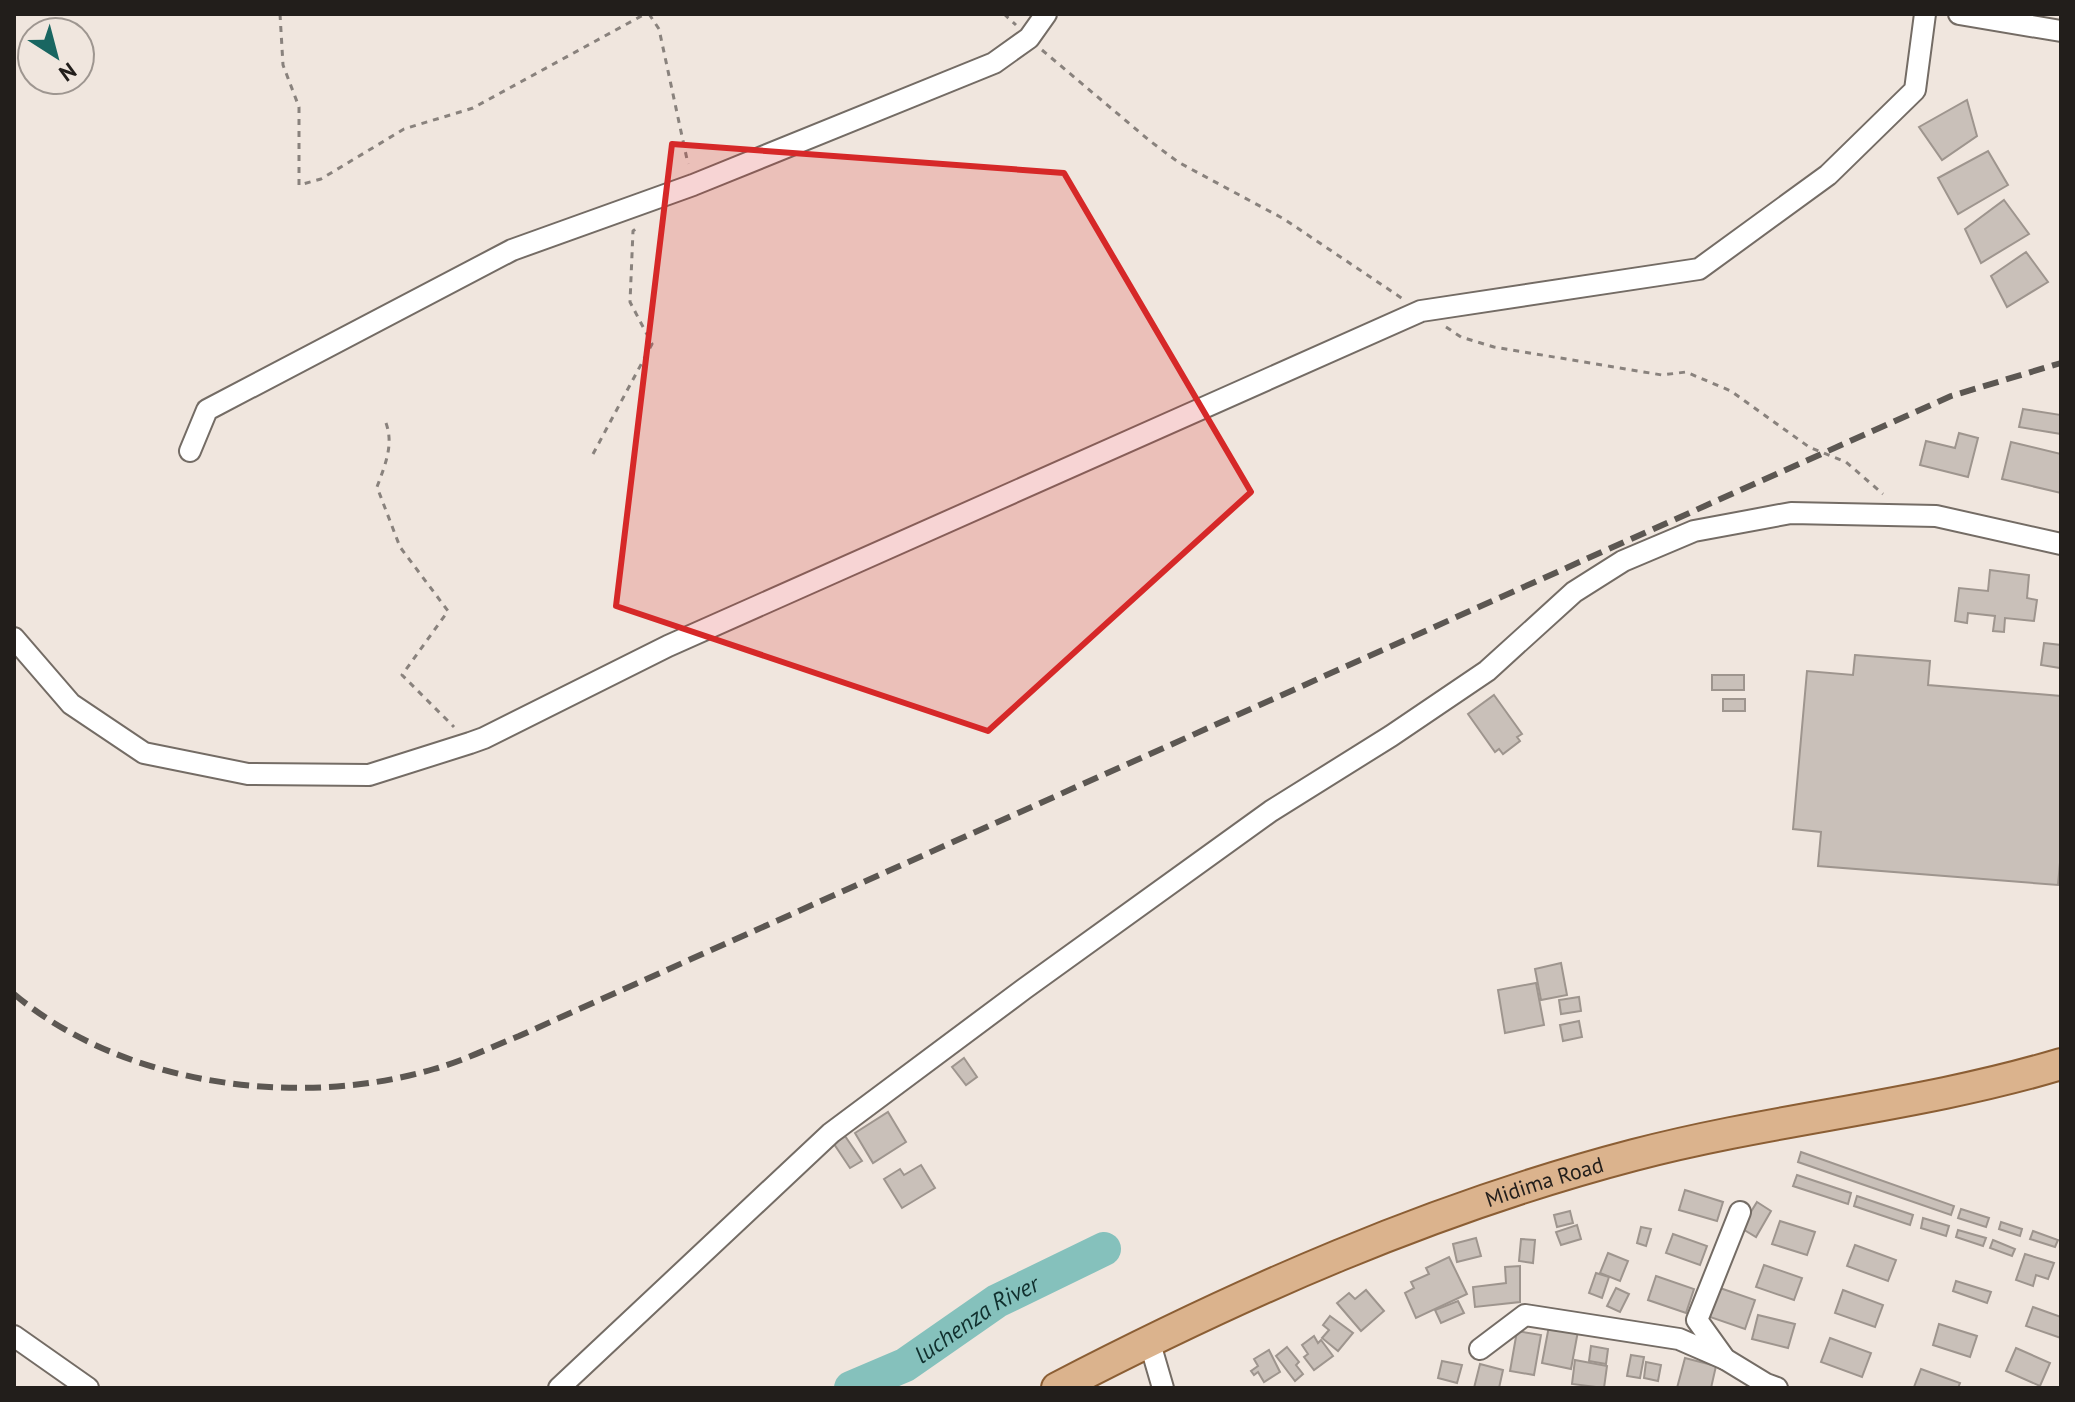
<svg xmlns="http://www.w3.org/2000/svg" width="2075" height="1402" viewBox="0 0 2075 1402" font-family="'PT Sans',sans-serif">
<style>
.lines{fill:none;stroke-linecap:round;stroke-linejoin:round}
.river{stroke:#85c1bc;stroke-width:34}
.building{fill:#c9c0b9;stroke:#9e958e;stroke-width:2}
.minor-casing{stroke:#746c65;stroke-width:24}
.primary-casing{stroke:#8b5e34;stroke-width:34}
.path{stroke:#89827d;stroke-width:3;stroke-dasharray:6 6;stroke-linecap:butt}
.minor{stroke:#fff;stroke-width:20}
.primary{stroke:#dbb38d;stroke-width:30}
.rail{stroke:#5c5752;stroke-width:6;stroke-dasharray:16 8;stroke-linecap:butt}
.marked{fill:#d62828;fill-opacity:0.2;stroke:#d62828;stroke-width:6;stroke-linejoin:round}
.labels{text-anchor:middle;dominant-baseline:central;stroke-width:6;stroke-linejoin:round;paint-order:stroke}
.street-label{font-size:22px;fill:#221e1b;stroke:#f0e6de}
.water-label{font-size:24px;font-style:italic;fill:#102f2d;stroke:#f0e6de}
</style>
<rect width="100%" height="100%" fill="#f0e6de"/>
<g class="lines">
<path class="river" id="s1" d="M851 1388 905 1365 997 1301 1104 1249"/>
</g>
<g class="building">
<polygon points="1967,100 1977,136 1942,160 1919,127"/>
<polygon points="1988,151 2008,185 1958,214 1938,178"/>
<polygon points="2004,200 2029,234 1981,263 1965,229"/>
<polygon points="2026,252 2048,282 2007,307 1991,276"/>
<polygon points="2023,409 2061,415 2061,434 2019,427"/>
<polygon points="1959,433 1978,438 1968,477 1920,465 1926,441 1955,448"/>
<polygon points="2011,442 2061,454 2061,493 2002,479"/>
<polygon points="1990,570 2029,575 2027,598 2037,600 2034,621 2005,618 2004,632 1993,631 1995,616 1968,613 1967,623 1955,621 1959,588 1988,591"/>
<polygon points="2044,643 2061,645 2060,668 2041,665"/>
<polygon points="1855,655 1930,661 1928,685 2061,696 2061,851 2058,885 1818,866 1821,832 1793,829 1807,671 1853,675"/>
<rect x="1712" y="675" width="32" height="15"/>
<polygon points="1494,695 1522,734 1517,737 1520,741 1503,754 1499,749 1495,752 1468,714"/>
<rect x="1723" y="699" width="22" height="12"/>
<polygon points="1561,963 1567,995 1541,1000 1535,969"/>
<polygon points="1536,983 1544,1025 1505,1033 1498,990"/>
<polygon points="1579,997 1581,1011 1561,1014 1559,1000"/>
<polygon points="1579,1021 1582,1037 1563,1041 1560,1025"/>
<polygon points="964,1058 977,1077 966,1085 952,1067"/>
<polygon points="888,1112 906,1142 873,1163 855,1133"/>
<polygon points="845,1136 862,1161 850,1168 834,1144"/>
<polygon points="1801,1152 1954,1206 1951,1215 1798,1162"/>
<polygon points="921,1165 935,1188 902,1208 884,1179 900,1169 904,1175"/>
<polygon points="1797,1175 1851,1193 1848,1204 1793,1186"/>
<polygon points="1685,1190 1723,1202 1717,1221 1679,1210"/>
<polygon points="1857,1196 1913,1215 1910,1225 1854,1206"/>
<polygon points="1757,1202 1771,1211 1756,1237 1741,1228"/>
<polygon points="1961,1209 1989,1218 1986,1227 1958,1218"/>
<polygon points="1570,1211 1573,1223 1557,1227 1554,1215"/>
<polygon points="1923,1218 1949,1226 1946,1236 1921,1228"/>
<polygon points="1780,1221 1815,1232 1807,1255 1772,1244"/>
<polygon points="2001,1222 2022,1229 2020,1236 1999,1229"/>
<polygon points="1577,1225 1581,1239 1561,1245 1556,1232"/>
<polygon points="1641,1227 1651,1229 1646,1246 1637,1243"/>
<polygon points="1958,1230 1986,1238 1983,1246 1956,1237"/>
<polygon points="2033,1231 2058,1240 2055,1247 2030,1239"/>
<polygon points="1673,1234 1707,1246 1700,1265 1666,1253"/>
<polygon points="1476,1238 1481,1256 1457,1262 1453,1244"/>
<polygon points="1521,1239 1535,1240 1533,1263 1519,1261"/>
<polygon points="1993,1240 2015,1249 2012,1256 1990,1248"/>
<polygon points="1855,1245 1896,1260 1888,1281 1847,1266"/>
<polygon points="1608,1253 1628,1261 1620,1281 1600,1273"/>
<polygon points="2025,1254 2054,1263 2048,1279 2036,1275 2033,1286 2016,1280"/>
<polygon points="1449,1257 1467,1294 1416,1318 1405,1293 1414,1288 1411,1282 1429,1274 1426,1268"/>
<polygon points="1764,1265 1802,1278 1794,1300 1756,1287"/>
<polygon points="1520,1266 1520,1302 1475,1307 1473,1287 1506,1283 1505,1267"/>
<polygon points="1596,1273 1609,1277 1602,1298 1589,1293"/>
<polygon points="1656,1276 1694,1289 1686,1313 1648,1300"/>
<polygon points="1956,1281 1991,1292 1987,1303 1953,1291"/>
<polygon points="1616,1288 1629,1294 1620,1312 1607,1306"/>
<polygon points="1720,1288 1755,1300 1745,1329 1710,1317"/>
<polygon points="1366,1290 1384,1311 1361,1331 1337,1303 1349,1293 1355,1299"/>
<polygon points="1843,1290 1883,1305 1875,1327 1835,1313"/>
<polygon points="1458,1301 1464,1313 1441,1323 1435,1310"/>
<polygon points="2033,1307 2061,1317 2061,1338 2026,1326"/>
<polygon points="1758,1315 1795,1324 1788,1348 1752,1339"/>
<polygon points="1330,1316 1353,1333 1338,1351 1322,1338 1329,1330 1323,1325"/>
<polygon points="1939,1324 1977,1336 1970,1357 1933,1345"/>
<polygon points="1549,1326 1578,1331 1571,1369 1542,1363"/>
<polygon points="1517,1331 1541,1335 1534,1375 1510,1371"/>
<polygon points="1314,1336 1318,1343 1321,1340 1333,1356 1314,1370 1304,1357 1308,1354 1302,1345"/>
<polygon points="1830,1338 1871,1353 1862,1377 1821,1362"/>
<polygon points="1591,1346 1608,1349 1606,1364 1589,1361"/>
<polygon points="1287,1347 1299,1362 1296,1365 1303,1374 1295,1381 1276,1356"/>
<polygon points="2016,1348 2050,1363 2040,1386 2006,1371"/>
<polygon points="1269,1350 1280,1372 1264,1382 1258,1372 1254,1375 1251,1371 1258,1366 1254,1359"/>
<polygon points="1631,1355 1644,1357 1640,1378 1627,1376"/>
<polygon points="1685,1358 1716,1366 1711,1388 1677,1388"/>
<polygon points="1575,1360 1607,1366 1604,1388 1572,1384"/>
<polygon points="1442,1361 1462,1365 1457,1383 1438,1378"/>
<polygon points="1646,1362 1661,1365 1658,1381 1644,1378"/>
<polygon points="1480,1364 1503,1370 1499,1388 1474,1388"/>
<polygon points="1921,1369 1960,1383 1958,1388 1914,1387"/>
</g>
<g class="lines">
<defs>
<g id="minor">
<polyline points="1959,14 2061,31"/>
<polyline points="190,451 207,410 512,250 693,185 994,63 1029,38 1046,14"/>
<polyline points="14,638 71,704 144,753 248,774 369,775 470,743 484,738 668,646 1421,311 1699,269 1828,175 1915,90 1925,14"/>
<polyline points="1740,1212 1697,1320 1725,1359 1766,1384 1777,1388"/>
<polyline points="14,1336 88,1388"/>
<polyline points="1149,1340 1163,1388"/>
<polyline points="1480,1349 1525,1315 1679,1339 1725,1359"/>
<polyline points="559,1388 831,1133 1024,989 1271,811 1391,736 1487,671 1574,592 1623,561 1694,531 1791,513 1936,516 2061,544"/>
</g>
<g id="primary">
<path id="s2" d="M1057 1388C1242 1292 1432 1208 1634 1155 1775 1118 1922 1106 2061 1064"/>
</g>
</defs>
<use href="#minor" class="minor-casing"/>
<use href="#primary" class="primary-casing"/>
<g class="path">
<polyline points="280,14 283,65 299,107 299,185 321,179 404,129 473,108 645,14"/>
<polyline points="649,14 659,29 688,164"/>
<polyline points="1004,14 1016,25"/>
<polyline points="1042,50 1150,141 1178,162 1284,219 1403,299"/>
<polyline points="1446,327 1461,337 1494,347 1662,375 1686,372 1731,391 1809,447 1846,462 1883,494"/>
<path d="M386 423C394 445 385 465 377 487L400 547 448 611 402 675 454 727"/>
<polyline points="593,454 652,344 630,302 633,231 637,228"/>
</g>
<use href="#minor" class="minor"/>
<use href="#primary" class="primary"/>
<path class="rail" d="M14 994C123 1086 300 1109 434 1069 463 1061 491 1047 519 1036L1951 396 2061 363"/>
</g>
<path class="marked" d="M672 144 1064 173 1251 492 988 731 616 606Z"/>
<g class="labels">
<g class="street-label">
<text stroke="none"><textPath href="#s2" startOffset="530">Midima Road</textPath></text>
</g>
<g class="water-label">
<text stroke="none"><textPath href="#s1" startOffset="144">luchenza River</textPath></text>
</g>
</g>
<rect width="2075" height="1402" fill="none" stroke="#221e1b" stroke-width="32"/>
<g transform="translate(56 56) rotate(144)"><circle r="38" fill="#f0e6de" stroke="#9e9690" stroke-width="2"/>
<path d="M0-6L14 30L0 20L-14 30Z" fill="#196661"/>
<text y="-12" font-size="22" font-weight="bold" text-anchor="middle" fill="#221e1b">N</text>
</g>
</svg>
